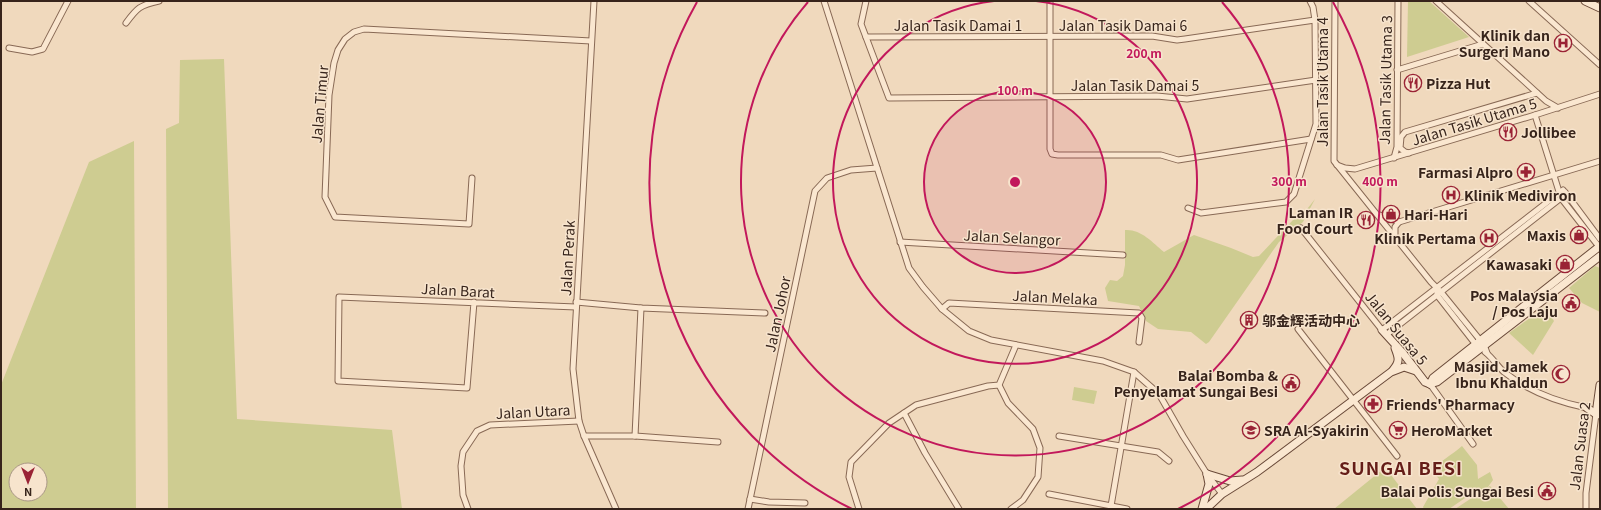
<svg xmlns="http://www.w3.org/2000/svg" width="1601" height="510" viewBox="0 0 1601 510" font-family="Georgia,'Noto Sans SC',serif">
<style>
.green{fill:#cecc91;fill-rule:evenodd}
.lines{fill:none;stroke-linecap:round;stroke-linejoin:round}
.street-casing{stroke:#886955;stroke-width:7}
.secondary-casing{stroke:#6a4a39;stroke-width:9}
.street{stroke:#fae7d0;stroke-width:5}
.secondary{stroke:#fae7d0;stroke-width:7}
.ring{fill:none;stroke:#c2185b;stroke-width:2}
.labels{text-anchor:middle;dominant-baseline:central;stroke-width:3;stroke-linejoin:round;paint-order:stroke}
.street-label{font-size:14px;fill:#37241b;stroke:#f7e4cd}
.poi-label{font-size:14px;font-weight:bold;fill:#37241b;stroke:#f7e4cd;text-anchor:end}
.district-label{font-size:18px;font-weight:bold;letter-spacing:1px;fill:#651d18;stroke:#f7e4cd}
.centre{fill:#c2185b;stroke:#f7e4cd;stroke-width:2}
.ring-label{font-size:12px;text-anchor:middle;font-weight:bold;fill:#c2185b;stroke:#f7e4cd;stroke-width:3;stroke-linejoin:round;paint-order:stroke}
</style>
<rect width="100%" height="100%" fill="#f0d9bd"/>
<g class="green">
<polygon points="1408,1 1429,1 1469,37 1407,57"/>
<polygon points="224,59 237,419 392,430 402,509 168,509 166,129 179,123 180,60"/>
<path d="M134 141 136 509H1V385L89 162ZM16 470H40V494H16Z"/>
<path d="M1315 199 1303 222 1279 242 1209 342 1206 344 1191 332 1158 329 1146 321 1139 306 1108 301 1105 288 1110 280 1117 281 1123 276 1125 265V230C1141 229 1152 242 1164 252L1194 235 1231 248 1253 257 1259 256 1293 220 1304 213Z"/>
<polygon points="1595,266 1600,268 1600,312 1582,303 1569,288"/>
<polygon points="1545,307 1554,321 1533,355 1509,333"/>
<polygon points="1074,387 1097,391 1094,404 1072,400"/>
<path d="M1462 446 1477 465 1478 479 1490 472 1493 480 1488 487 1477 493 1474 490 1466 492 1468 496 1449 509H1424L1423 507 1439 479 1432 471C1440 461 1453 454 1462 446Z"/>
<polygon points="1382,470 1388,471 1417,509 1334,509"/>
<polygon points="1490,486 1509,509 1455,509"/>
</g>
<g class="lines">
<defs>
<g id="street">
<polyline points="594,1 573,369 579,421 584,436 616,509"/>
<polyline points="824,1 909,268 923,287 942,309 969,331 991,340 1103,361 1134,372 1159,394 1183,436 1207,474 1222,494"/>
<polyline points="866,1 861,24 889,98 1157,96 1187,99 1316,80"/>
<polyline points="1050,1 1050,149 1052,154 1058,155 1161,155 1178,160 1311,139"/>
<polyline points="1335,1 1334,161 1431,282 1441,292 1484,345 1487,353"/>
<polyline points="1436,1 1546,101 1558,108"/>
<polyline points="1529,1 1600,65"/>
<path d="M126 23C137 8 140 5 159 1"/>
<polyline points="866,37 1152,36 1177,40 1185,39 1315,20"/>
<polyline points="9,48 32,52 43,49 68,1"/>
<polyline points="1397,70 1483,44"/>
<polyline points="1535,115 1561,198 1600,248"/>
<polyline points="1409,153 1405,152 1400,148 1401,137 1405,132 1537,93"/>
<polyline points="1394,158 1397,147 1398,1"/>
<polyline points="1337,165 1345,168 1355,169 1535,115 1600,94"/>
<polyline points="472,178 469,224 335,217 325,197 329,95 334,63 338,50 345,39 354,32 364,29 591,41"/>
<polyline points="1565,192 1600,239"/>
<polyline points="1188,208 1201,213 1286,202 1294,194 1316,124 1315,20 1313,7 1310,1"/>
<polyline points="1380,215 1399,222 1600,161"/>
<polyline points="1301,228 1382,330 1563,190"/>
<polyline points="1395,237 1395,227 1399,222"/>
<polyline points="900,242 1123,255"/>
<polyline points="1437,292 1437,295 1477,346"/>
<polyline points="474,302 467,388 338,381 339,297 576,307"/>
<polyline points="576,302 641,308 765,313"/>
<polyline points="942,309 949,303 1139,313 1142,318 1139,342"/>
<polyline points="1298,329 1397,456"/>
<polyline points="1386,335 1566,194"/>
<path d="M1485 352C1493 358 1497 366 1504 372 1528 391 1557 402 1587 408"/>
<polyline points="1430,384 1473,444"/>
<polyline points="999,385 1008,403 1033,429 1040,448 1038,477 1023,500 1011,509"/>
<polyline points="904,413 925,453 959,509"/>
<polyline points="584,436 635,436 718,442"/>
<polyline points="635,436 641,308"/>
<polyline points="1059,436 1158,452 1169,461"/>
<polyline points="1049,494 1127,509"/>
<polyline points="750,499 769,502 805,503"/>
<polyline points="1111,506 1134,372"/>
<polyline points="468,509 463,495 461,466 463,452 477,431 490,425 579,421"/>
<polyline points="748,509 815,191 827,178 851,170 877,168"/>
<polyline points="859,509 849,477 851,462 889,423 916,405 988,386 999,385 1016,345"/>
<polyline points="1586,509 1586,493 1596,414"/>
</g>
<g id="secondary">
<polyline points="1585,1 1600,8"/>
<polyline points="1382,330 1402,352 1425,382 1430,384"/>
<path d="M1393 370C1400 362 1399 358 1395 348"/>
<polyline points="1430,384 1433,378 1600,246"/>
<polyline points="1430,384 1437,382 1600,256"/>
<polyline points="1587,408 1596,414 1600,415"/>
<polyline points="1596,414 1600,385"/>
<polyline points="1207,474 1230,481 1242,480"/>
<polyline points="1202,509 1209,484 1207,474"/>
<polyline points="1206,509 1222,494 1257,472 1391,372 1404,367 1416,371"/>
</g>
</defs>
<use href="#street" class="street-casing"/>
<use href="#secondary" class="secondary-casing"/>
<use href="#street" class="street"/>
<use href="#secondary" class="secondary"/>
</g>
<circle cx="1015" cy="182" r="91" fill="#c2185b" fill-opacity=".12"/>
<g class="ring">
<circle cx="1015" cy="182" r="91"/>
<path d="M1036 1A182 182 0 1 1 994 1"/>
<path d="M1222 2A274 274 0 1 1 808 2"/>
<path d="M852 509A365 365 0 0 1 697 2M1333 2A365 365 0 0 1 1178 509"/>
</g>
<defs>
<symbol id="hospital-ring" viewBox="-11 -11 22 22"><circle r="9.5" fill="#f7e4cd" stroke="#9a2335" stroke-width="1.5"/><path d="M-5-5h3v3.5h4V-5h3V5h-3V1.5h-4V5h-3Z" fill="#9a2335"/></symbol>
<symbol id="restaurant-ring" viewBox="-11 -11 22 22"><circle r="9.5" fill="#f7e4cd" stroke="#9a2335" stroke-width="1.5"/><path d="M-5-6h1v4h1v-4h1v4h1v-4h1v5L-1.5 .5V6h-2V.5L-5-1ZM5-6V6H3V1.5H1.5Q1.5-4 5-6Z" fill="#9a2335"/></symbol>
<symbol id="pharmacy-ring" viewBox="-11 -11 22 22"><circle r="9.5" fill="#f7e4cd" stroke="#9a2335" stroke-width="1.5"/><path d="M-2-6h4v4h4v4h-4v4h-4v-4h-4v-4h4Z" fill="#9a2335"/></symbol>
<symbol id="shop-ring" viewBox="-11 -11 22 22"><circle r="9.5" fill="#f7e4cd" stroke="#9a2335" stroke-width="1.5"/><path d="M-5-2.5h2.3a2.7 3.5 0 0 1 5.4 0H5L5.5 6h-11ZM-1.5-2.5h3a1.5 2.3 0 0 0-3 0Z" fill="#9a2335"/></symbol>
<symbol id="civic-ring" viewBox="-11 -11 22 22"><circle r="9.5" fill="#f7e4cd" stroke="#9a2335" stroke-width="1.5"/><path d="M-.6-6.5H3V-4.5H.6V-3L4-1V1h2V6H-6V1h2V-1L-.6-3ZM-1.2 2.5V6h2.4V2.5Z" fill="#9a2335"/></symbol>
<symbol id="building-ring" viewBox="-11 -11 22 22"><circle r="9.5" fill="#f7e4cd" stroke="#9a2335" stroke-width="1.5"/><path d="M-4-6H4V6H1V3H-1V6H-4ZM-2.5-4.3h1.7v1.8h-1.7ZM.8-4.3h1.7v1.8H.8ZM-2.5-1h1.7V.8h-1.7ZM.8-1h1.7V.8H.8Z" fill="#9a2335"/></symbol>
<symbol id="mosque-ring" viewBox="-11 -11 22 22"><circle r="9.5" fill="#f7e4cd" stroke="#9a2335" stroke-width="1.5"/><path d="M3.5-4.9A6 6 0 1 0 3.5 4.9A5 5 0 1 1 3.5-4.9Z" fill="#9a2335"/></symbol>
<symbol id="school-ring" viewBox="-11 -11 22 22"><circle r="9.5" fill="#f7e4cd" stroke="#9a2335" stroke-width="1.5"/><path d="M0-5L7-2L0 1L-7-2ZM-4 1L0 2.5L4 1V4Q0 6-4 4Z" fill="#9a2335"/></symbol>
<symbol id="supermarket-ring" viewBox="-11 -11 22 22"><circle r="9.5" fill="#f7e4cd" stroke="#9a2335" stroke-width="1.5"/><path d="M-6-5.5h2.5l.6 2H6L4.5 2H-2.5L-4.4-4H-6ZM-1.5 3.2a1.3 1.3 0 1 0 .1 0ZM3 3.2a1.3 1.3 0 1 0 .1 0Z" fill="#9a2335"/></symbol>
</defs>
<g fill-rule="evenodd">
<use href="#hospital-ring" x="1553" y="33" width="20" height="20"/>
<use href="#restaurant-ring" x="1403" y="73" width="20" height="20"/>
<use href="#restaurant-ring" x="1498" y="122" width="20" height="20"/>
<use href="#pharmacy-ring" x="1516" y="162" width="20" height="20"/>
<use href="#hospital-ring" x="1441" y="185" width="20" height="20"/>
<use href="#shop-ring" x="1381" y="204" width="20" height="20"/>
<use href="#restaurant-ring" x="1356" y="210" width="20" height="20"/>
<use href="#shop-ring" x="1569" y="225" width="20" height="20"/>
<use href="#hospital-ring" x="1479" y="228" width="20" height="20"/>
<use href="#shop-ring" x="1555" y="254" width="20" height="20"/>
<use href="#civic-ring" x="1561" y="293" width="20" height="20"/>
<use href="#building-ring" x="1239" y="310" width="20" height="20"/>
<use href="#mosque-ring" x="1551" y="364" width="20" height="20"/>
<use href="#civic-ring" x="1281" y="373" width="20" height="20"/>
<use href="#pharmacy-ring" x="1363" y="394" width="20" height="20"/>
<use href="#school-ring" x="1241" y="420" width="20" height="20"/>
<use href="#supermarket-ring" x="1388" y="420" width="20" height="20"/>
<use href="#civic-ring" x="1537" y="481" width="20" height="20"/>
</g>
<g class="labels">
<g class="street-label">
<text x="958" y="25">Jalan Tasik Damai 1</text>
<text x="1123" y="25">Jalan Tasik Damai 6</text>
<text transform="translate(1385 80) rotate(-89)">Jalan Tasik Utama 3</text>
<text transform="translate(1322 82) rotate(-90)">Jalan Tasik Utama 4</text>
<text x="1135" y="85">Jalan Tasik Damai 5</text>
<text transform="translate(319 104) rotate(-85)">Jalan Timur</text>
<text transform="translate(1474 121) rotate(-17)">Jalan Tasik Utama 5</text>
<text transform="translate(1012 237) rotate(3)">Jalan Selangor</text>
<text transform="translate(567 258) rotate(-87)">Jalan Perak</text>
<text transform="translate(458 290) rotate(3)">Jalan Barat</text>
<text transform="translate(1055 297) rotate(3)">Jalan Melaka</text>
<text transform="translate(777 314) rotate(-78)">Jalan Johor</text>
<text transform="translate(1397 328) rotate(51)">Jalan Suasa 5</text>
<text transform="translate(533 411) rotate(-3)">Jalan Utara</text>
<text transform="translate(1579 446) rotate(-83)">Jalan Suasa 2</text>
</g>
<g class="poi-label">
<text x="1550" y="35">Klinik dan<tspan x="1550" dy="16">Surgeri Mano</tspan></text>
<text x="1426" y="83" text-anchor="start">Pizza Hut</text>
<text x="1521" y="132" text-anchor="start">Jollibee</text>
<text x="1513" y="172">Farmasi Alpro</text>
<text x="1464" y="195" text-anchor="start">Klinik Mediviron</text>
<text x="1353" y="212">Laman IR<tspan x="1353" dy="16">Food Court</tspan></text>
<text x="1404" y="214" text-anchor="start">Hari-Hari</text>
<text x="1566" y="235">Maxis</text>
<text x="1476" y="238">Klinik Pertama</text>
<text x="1552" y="264">Kawasaki</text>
<text x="1558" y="295">Pos Malaysia<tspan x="1558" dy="16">/ Pos Laju</tspan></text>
<text x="1262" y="320" text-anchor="start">邬金辉活动中心</text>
<text x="1548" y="366">Masjid Jamek<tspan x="1548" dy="16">Ibnu Khaldun</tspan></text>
<text x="1278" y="375">Balai Bomba &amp;<tspan x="1278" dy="16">Penyelamat Sungai Besi</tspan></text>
<text x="1386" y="404" text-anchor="start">Friends' Pharmacy</text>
<text x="1264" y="430" text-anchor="start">SRA Al-Syakirin</text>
<text x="1411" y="430" text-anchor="start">HeroMarket</text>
<text x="1534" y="491">Balai Polis Sungai Besi</text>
</g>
<g class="district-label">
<text x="1401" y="467">SUNGAI BESI</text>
</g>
</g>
<circle cx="1015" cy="182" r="6" class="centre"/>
<g class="ring-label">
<text x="1144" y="58">200 m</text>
<text x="1015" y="95">100 m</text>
<text x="1289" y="186">300 m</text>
<text x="1380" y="186">400 m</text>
</g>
<rect width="1601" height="510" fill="none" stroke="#37241b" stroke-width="4"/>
<g transform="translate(28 482) rotate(180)"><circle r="19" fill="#f7e4cd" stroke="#aa9786"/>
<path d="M0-3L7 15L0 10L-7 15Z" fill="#9a2335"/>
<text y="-6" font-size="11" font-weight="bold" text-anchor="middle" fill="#37241b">N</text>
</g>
</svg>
